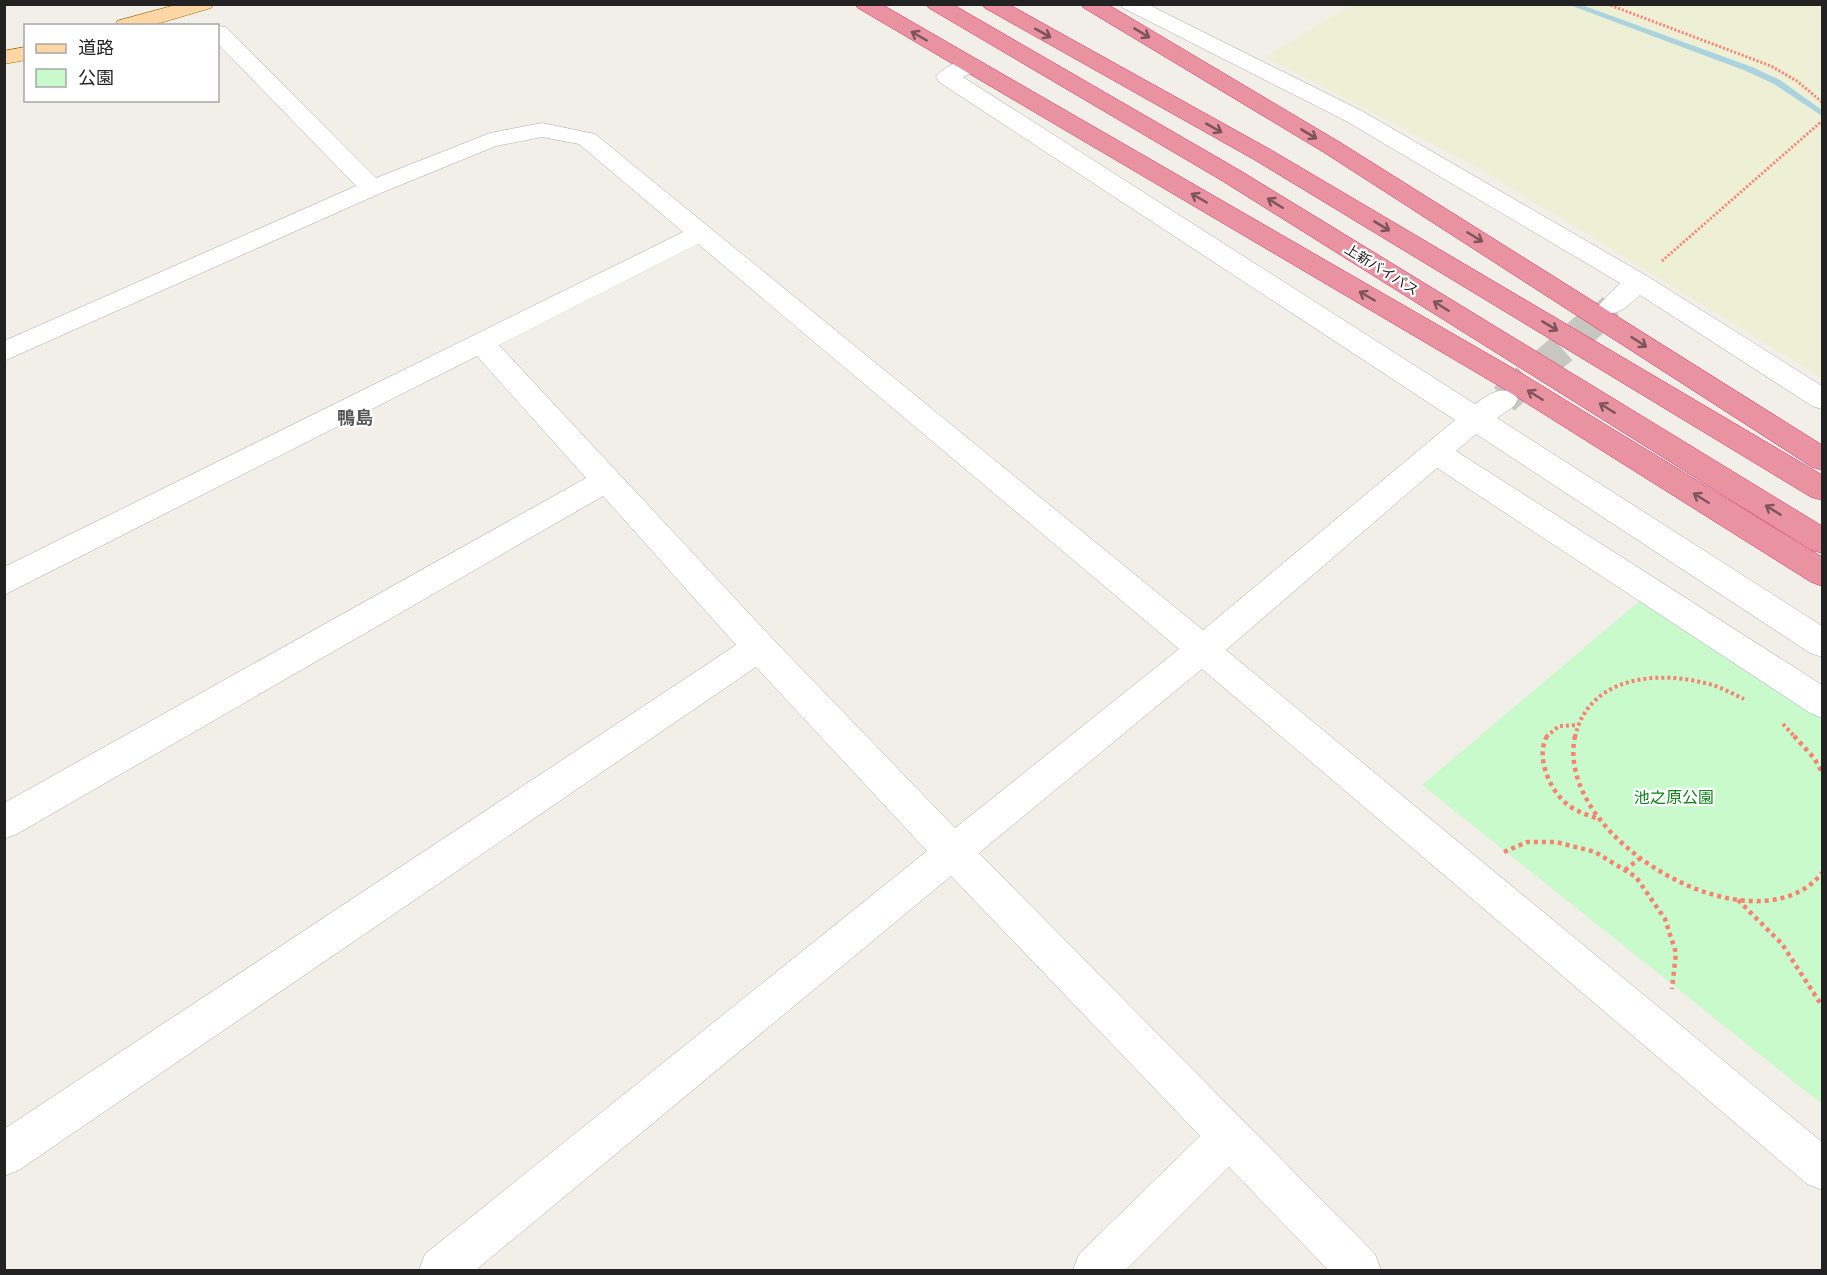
<svg xmlns="http://www.w3.org/2000/svg" width="1827" height="1275" viewBox="0 0 1827 1275" font-family="'Open Sans','Noto Sans JP',sans-serif">
<style>
.farmland{fill:#eef0d5}
.park{fill:#c8facc}
.lines{fill:none;stroke-linecap:round;stroke-linejoin:round}
.stream{fill:#aad3df;fill-rule:evenodd}
.minor-tunnel-far1{stroke:#c8c6c1;stroke-width:24;stroke-dasharray:24 12;stroke-linecap:butt}
.minor-tunnel{stroke:#c8c6c1;stroke-width:31;stroke-dasharray:31 15;stroke-linecap:butt}
.minor-casing{stroke:#a9a9a9;stroke-width:1}
.major-casing{stroke:#a06b00;stroke-width:1}
.highway-casing{stroke:#dc2a67;stroke-width:1}
.path-far2{stroke:#fa8072;stroke-width:3;stroke-dasharray:2 2;stroke-linecap:butt}
.path-far1{stroke:#fa8072;stroke-width:4;stroke-dasharray:3 3;stroke-linecap:butt}
.path{stroke:#fa8072;stroke-width:4.5;stroke-dasharray:4 4;stroke-linecap:butt}
.minor{fill:#fff;fill-rule:evenodd}
.major{fill:#fcd6a4;fill-rule:evenodd}
.highway{fill:#e892a2;fill-rule:evenodd}
.oneway{stroke:#7b545c}
.labels{text-anchor:middle;dominant-baseline:central;stroke-width:4.5;stroke-linejoin:round;paint-order:stroke}
.far-street-label{font-size:14px;fill:#222;stroke:#fff}
.park-label{font-size:16px;fill:#0c8416;stroke:#fff}
.neighbourhood-label{font-size:18px;font-weight:bold;fill:#555;stroke:#fff}
</style>
<rect width="100%" height="100%" fill="#f2efe9"/>
<polygon class="farmland" points="1353,4 1822,5 1822,378 1477,167 1265,57"/>
<polygon class="park" points="1643,598 1822,718 1822,1104 1422,785"/>
<g class="lines">
<polygon class="stream" points="1567,4 1579,4 1752,67 1780,80 1822,110 1822,116 1774,84 1746,71"/>
<polyline class="minor-tunnel-far1" points="1593,322 1611,306"/>
<polyline class="minor-tunnel" points="1504,399 1595,320"/>
<defs>
<g id="minor">
<path d="M1120 4H1147L1362 111 1647 276 1822 386V409L1812 406 1640 295C1627 306 1619 317 1602 312L1598 306 1620 283 1346 121 1123 8Z"/>
<path d="M218 26 226 27 376 178 490 133 542 123 595 134 1203 630 1455 420 939 82 936 77C944 66 965 57 978 60L981 65 978 70 963 77 1475 404C1488 395 1498 387 1514 392L1518 399 1514 406 1497 418 1822 626V657L1810 653 1476 434 1456 451 1822 685V718L1810 713 1437 468 1226 650 1822 1142V1190L1807 1184 1202 669 979 853 1375 1254 1381 1270H1328L1229 1167 1126 1270H1073L1079 1254 1200 1136 951 876 476 1270H419L425 1254 927 851 756 667 19 1170 4 1176V1129L736 645 603 496 17 834 4 839V803L586 478 477 356 4 595V567L683 232 579 144 542 137 496 146 381 193 4 361V341L356 186 218 44ZM698 244 1179 649 955 828 771 637 499 345Z"/>
</g>
<g id="major">
<polygon points="179,4 214,4 211,8 150,26 115,26 117,21"/>
<polygon points="26,47 26,60 4,64 4,51"/>
</g>
<g id="highway">
<polygon points="855,4 881,4 1521,373 1822,557 1822,586 1811,582 1501,387 858,8"/>
<polygon points="926,4 952,4 1239,170 1822,526 1822,553 1811,550 1221,180 929,8"/>
<polygon points="982,4 1008,4 1271,150 1822,475 1822,500 1811,497 1255,160 985,8"/>
<polygon points="1081,4 1107,4 1341,143 1822,445 1822,470 1812,467 1325,153 1084,8"/>
</g>
</defs>
<use href="#minor" class="minor-casing"/>
<use href="#major" class="major-casing"/>
<use href="#highway" class="highway-casing"/>
<g class="path-far2">
<polyline points="1607,4 1771,66 1797,81 1822,102"/>
<polyline points="1662,261 1822,121"/>
</g>
<g class="path-far1">
<polyline points="1783,724 1795,737"/>
<polyline points="1546,737 1559,726 1578,725"/>
<path d="M1575 737C1588 678 1654 670 1705 683 1719 686 1731 693 1744 699"/>
</g>
<g class="path">
<path d="M1547 736C1535 757 1550 791 1568 805 1577 812 1588 815 1599 819"/>
<path d="M1575 736C1553 839 1755 956 1822 873"/>
<polyline points="1794,736 1814,758 1822,772"/>
<polyline points="1504,852 1527,842 1556,842 1595,852 1636,877 1665,919 1676,953 1672,989"/>
<polyline points="1625,870 1639,859"/>
<polyline points="1738,900 1782,944 1822,1006"/>
</g>
<use href="#minor" class="minor"/>
<use href="#major" class="major"/>
<use href="#highway" class="highway"/>
</g>
<defs><path id="oneway-shaft" d="M-6 0H5M1.5-3L5.5 0L1.5 3" fill="none" stroke-width="1.6" stroke-linecap="round" stroke-linejoin="round" transform="scale(1.5)"/></defs>
<g class="oneway">
<use href="#oneway-shaft" transform="translate(1043 33) rotate(29)"/>
<use href="#oneway-shaft" transform="translate(1142 33) rotate(31)"/>
<use href="#oneway-shaft" transform="translate(919 36) rotate(-150)"/>
<use href="#oneway-shaft" transform="translate(1214 128) rotate(29)"/>
<use href="#oneway-shaft" transform="translate(1309 134) rotate(31)"/>
<use href="#oneway-shaft" transform="translate(1199 198) rotate(-150)"/>
<use href="#oneway-shaft" transform="translate(1275 203) rotate(-148)"/>
<use href="#oneway-shaft" transform="translate(1382 226) rotate(31)"/>
<use href="#oneway-shaft" transform="translate(1475 237) rotate(32)"/>
<use href="#oneway-shaft" transform="translate(1367 296) rotate(-150)"/>
<use href="#oneway-shaft" transform="translate(1441 306) rotate(-148)"/>
<use href="#oneway-shaft" transform="translate(1550 326) rotate(31)"/>
<use href="#oneway-shaft" transform="translate(1639 342) rotate(33)"/>
<use href="#oneway-shaft" transform="translate(1535 395) rotate(-148)"/>
<use href="#oneway-shaft" transform="translate(1607 408) rotate(-148)"/>
<use href="#oneway-shaft" transform="translate(1701 498) rotate(-148)"/>
<use href="#oneway-shaft" transform="translate(1773 510) rotate(-148)"/>
</g>
<g class="labels">
<g class="far-street-label">
<text transform="translate(1382 269) rotate(32)">上新バイパス</text>
</g>
<g class="park-label">
<text x="1674" y="797">池之原公園</text>
</g>
<g class="neighbourhood-label">
<text x="355" y="417">鴨島</text>
</g>
</g>
<rect width="1827" height="1275" fill="none" stroke="#222222" stroke-width="12"/>
<rect x="24" y="24" width="195" height="78" fill="#ffffff" stroke="#a7a7a7" stroke-width="1.5"/>
<rect x="36" y="44" width="30" height="9" fill="#fcd6a4" stroke="#a7a7a7" stroke-width="1.5"/>
<text x="78" y="54" font-size="18" fill="#222222">道路</text>
<rect x="36" y="69" width="30" height="18" fill="#c8facc" stroke="#a7a7a7" stroke-width="1.5"/>
<text x="78" y="84" font-size="18" fill="#222222">公園</text>
</svg>
